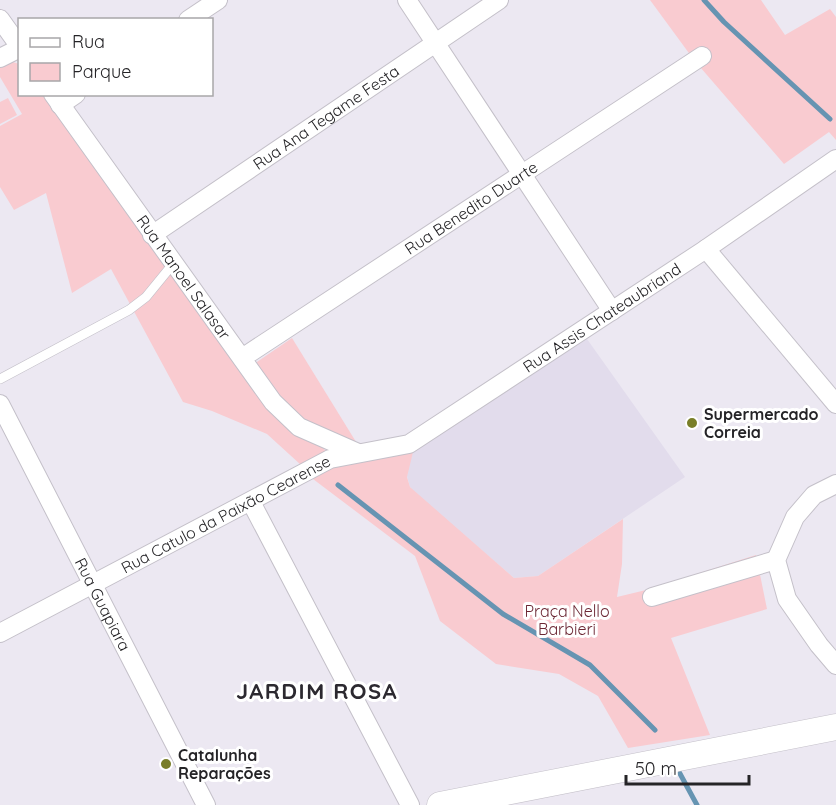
<svg xmlns="http://www.w3.org/2000/svg" width="836" height="805" viewBox="0 0 836 805" font-family="Quicksand,sans-serif">
<style>
.built{fill:#e2dcec}
.green{fill:#f9cbd0}
.lines{fill:none;stroke-linecap:round;stroke-linejoin:round}
.stream{stroke:#6694b2;stroke-width:5}
.lane-casing{stroke:#c4c0c9;stroke-width:10}
.street-casing{stroke:#c4c0c9;stroke-width:20}
.secondary-casing{stroke:#c4c0c9;stroke-width:27}
.lane{stroke:#fff;stroke-width:9}
.street{stroke:#fff;stroke-width:18}
.secondary{stroke:#fff;stroke-width:26}
.poi-dot{fill:#797e28;stroke:#fff;stroke-width:2}
.labels{text-anchor:middle;dominant-baseline:central;stroke-width:6;stroke-linejoin:round;paint-order:stroke}
.street-label{font-size:16px;fill:#252427;stroke:#fff}
.poi-label{font-size:16px;font-weight:bold;fill:#252427;stroke:#fff;text-anchor:start}
.park-label{font-size:16px;fill:#6c2835;stroke:#fff}
.district-label{font-size:22px;font-weight:bold;letter-spacing:1.5px;fill:#2c2930;stroke:#fff}
</style>
<rect width="100%" height="100%" fill="#ece8f2"/>
<polygon class="built" points="587,339 685,477 538,576 514,578 416,494 410,487 407,476 408,467 413,452"/>
<g class="green">
<polygon points="650,0 761,0 785,35 830,9 836,17 836,140 829,132 784,164 694,60"/>
<polygon points="13,62 19,64 20,94 44,95 233,355 322,446 326,452 301,465 267,434 212,411 183,402 111,269 72,293 46,193 14,210 0,187 0,126 22,114 0,77 0,66"/>
<polygon points="8,98 17,115 0,124 0,102"/>
<polygon points="292,338 361,450 296,419 254,364"/>
<path d="M413 452 407 477 410 487 514 578 538 576 623 519 622 564 617 597 646 590 756 555 767 609 671 638 710 735 628 748 598 696 559 674 496 664 440 621 415 556 313 479C335 457 383 457 413 452Z"/>
</g>
<g class="lines">
<g class="stream">
<polyline points="704,0 724,22 830,119"/>
<polyline points="338,485 503,614 590,665 655,730"/>
<polyline points="678,770 697,805"/>
</g>
<defs>
<polyline id="lane" points="0,379 129,310 146,297 173,264"/>
<g id="street">
<polyline points="407,0 612,311"/>
<polyline points="0,19 20,47"/>
<polyline points="188,20 218,0"/>
<polyline points="0,58 20,48"/>
<path id="s1" d="M53 94 273 402 299 427 358 453"/>
<polyline points="60,105 76,94"/>
<path id="s2" d="M152 235 499 0"/>
<polyline points="706,249 836,404"/>
<path id="s3" d="M242 358 702 56"/>
<path id="s4" d="M0 404 206 805"/>
<polyline points="836,484 814,495 795,517 776,560 787,599 819,645 836,665"/>
<polyline points="251,502 410,805"/>
<polyline points="652,597 776,560"/>
<path id="s5" d="M0 633 330 459 409 444 706 249 836 159"/>
</g>
<polyline id="secondary" points="440,805 836,727"/>
</defs>
<use href="#lane" class="lane-casing"/>
<use href="#street" class="street-casing"/>
<use href="#secondary" class="secondary-casing"/>
<use href="#lane" class="lane"/>
<use href="#street" class="street"/>
<use href="#secondary" class="secondary"/>
</g>
<g class="poi-dot">
<circle cx="692" cy="423" r="6"/>
<circle cx="166" cy="764" r="6"/>
</g>
<g class="labels">
<g class="street-label">
<text stroke="none"><textPath href="#s2" startOffset="210">Rua Ana Tegame Festa</textPath></text>
<text stroke="none"><textPath href="#s3" startOffset="274">Rua Benedito Duarte</textPath></text>
<text stroke="none"><textPath href="#s1" startOffset="225">Rua Manoel Salasar</textPath></text>
<text stroke="none"><textPath href="#s5" startOffset="684">Rua Assis Chateaubriand</textPath></text>
<text stroke="none"><textPath href="#s5" startOffset="255">Rua Catulo da Paixão Cearense</textPath></text>
<text stroke="none"><textPath href="#s4" startOffset="225">Rua Guapiara</textPath></text>
</g>
<g class="poi-label">
<text x="704" y="414">Supermercado<tspan x="704" dy="18">Correia</tspan></text>
<text x="178" y="755">Catalunha<tspan x="178" dy="18">Reparações</tspan></text>
</g>
<g class="park-label">
<text x="567" y="611">Praça Nello<tspan x="567" dy="18">Barbieri</tspan></text>
</g>
<g class="district-label">
<text x="317" y="691">JARDIM ROSA</text>
</g>
</g>
<rect x="18" y="18" width="195" height="78" fill="#ffffff" stroke="#a8a7a9" stroke-width="1.5"/>
<rect x="30" y="38" width="30" height="9" fill="#ffffff" stroke="#a8a7a9" stroke-width="1.5"/>
<text x="72" y="48" font-size="18" fill="#252427">Rua</text>
<rect x="30" y="63" width="30" height="18" fill="#f9cbd0" stroke="#a8a7a9" stroke-width="1.5"/>
<text x="72" y="78" font-size="18" fill="#252427">Parque</text>
<path d="M626 775v9h123v-9" fill="none" stroke="#252427" stroke-width="3"/>
<text x="635" y="775" font-size="18" fill="#252427" stroke="#ffffff" stroke-width="4.5" paint-order="stroke">50 m</text>
</svg>
